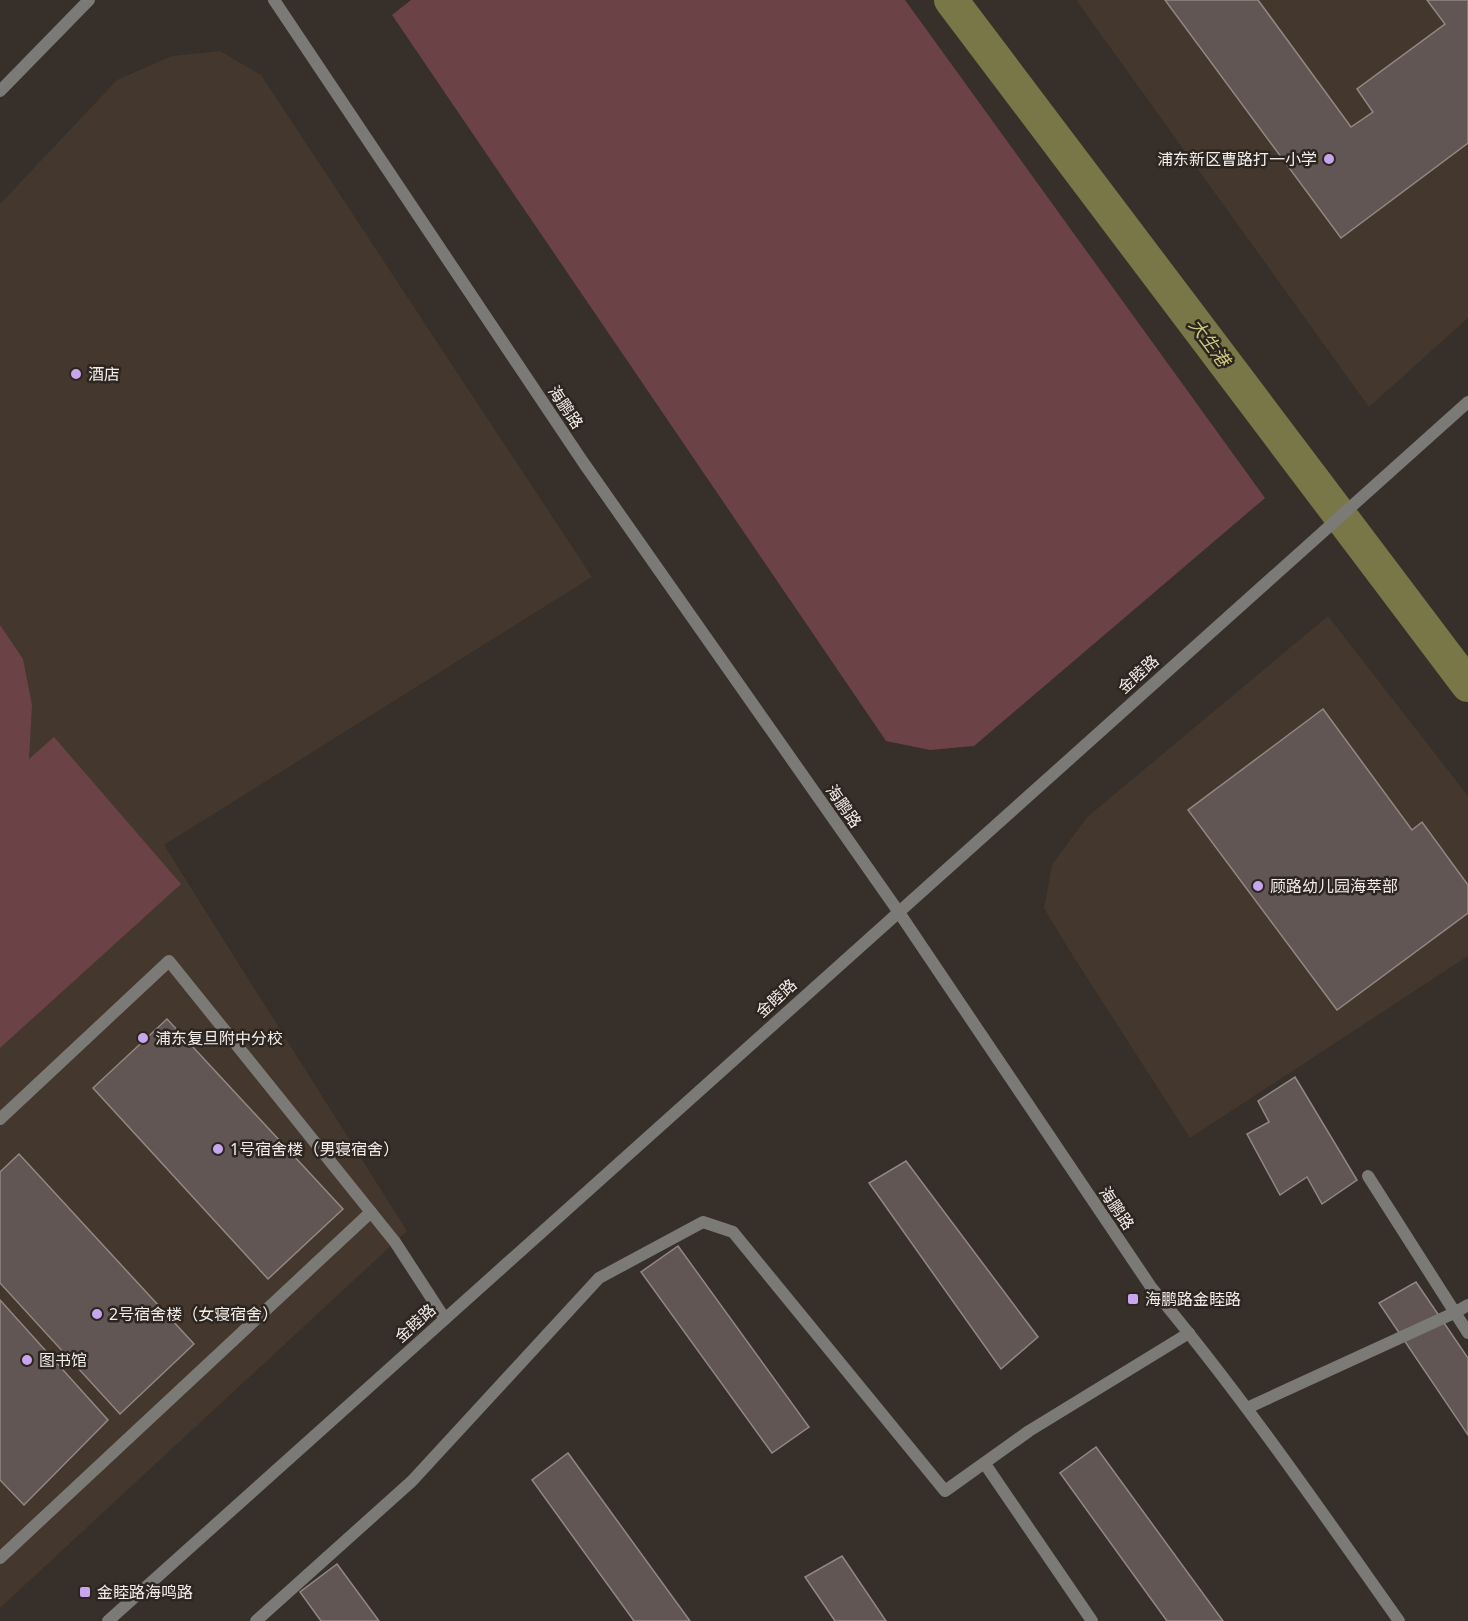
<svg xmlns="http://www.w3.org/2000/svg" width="1468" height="1621" viewBox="0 0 1468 1621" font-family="'Noto Sans','Noto Sans SC',sans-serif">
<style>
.built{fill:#44372d}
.green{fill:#6b4246}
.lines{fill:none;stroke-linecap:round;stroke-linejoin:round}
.canal{stroke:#797647;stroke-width:34}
.building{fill:#615653;stroke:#938784;stroke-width:1.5}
.service{stroke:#7c7a76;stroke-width:12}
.minor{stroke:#7c7a76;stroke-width:12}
.tertiary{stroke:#7c7a76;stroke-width:12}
.poi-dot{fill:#c8a6ef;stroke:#2d251f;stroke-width:2}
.labels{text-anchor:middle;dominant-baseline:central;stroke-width:5;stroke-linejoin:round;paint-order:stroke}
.poi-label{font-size:16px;fill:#f2ede9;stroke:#2d251f;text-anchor:start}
.street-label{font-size:16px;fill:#f2ede9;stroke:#2d251f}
.water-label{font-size:18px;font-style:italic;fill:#cdc97d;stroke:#2d251f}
</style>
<rect width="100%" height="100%" fill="#372f29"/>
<g class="built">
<polygon points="1076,0 1468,0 1468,318 1369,407"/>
<polygon points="220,51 261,75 592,577 164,845 407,1231 0,1608 0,204 117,80 172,56"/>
<polygon points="1328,616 1468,796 1468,956 1190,1138 1073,956 1044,908 1052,865 1087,817"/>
</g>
<g class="green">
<polygon points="411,0 905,0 1265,498 974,746 930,750 886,741 392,15"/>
<polygon points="0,625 23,659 32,705 29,759 54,737 181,884 0,1048"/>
</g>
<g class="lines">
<polyline class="canal" points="951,0 1468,685"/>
</g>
<g class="building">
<polygon points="1165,0 1258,0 1351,127 1373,112 1357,89 1445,24 1427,0 1468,0 1468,143 1341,238"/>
<polygon points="1323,709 1412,830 1422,822 1468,885 1468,913 1337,1010 1188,810"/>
<polygon points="167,1019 343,1209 268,1279 93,1088"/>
<polygon points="1295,1077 1357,1180 1322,1204 1307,1177 1280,1195 1247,1134 1269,1122 1258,1101"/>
<polygon points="19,1154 194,1344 120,1414 0,1283 0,1172"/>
<polygon points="906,1161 1038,1337 1001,1369 869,1183"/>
<polygon points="678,1246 809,1427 772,1453 641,1272"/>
<polygon points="1416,1282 1468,1358 1468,1435 1379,1303"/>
<polygon points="0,1300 108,1420 24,1505 0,1480"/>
<polygon points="1096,1447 1223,1621 1167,1621 1060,1473"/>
<polygon points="568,1453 690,1621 634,1621 532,1480"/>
<polygon points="842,1556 886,1621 835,1621 805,1577"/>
<polygon points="337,1564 379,1621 321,1621 300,1592"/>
</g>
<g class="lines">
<g class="service">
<polyline points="0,1119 169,961 395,1242 445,1319"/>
<polyline points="1368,1176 1468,1333"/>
<polyline points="985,1464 1092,1621"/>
<polyline points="0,1558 371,1212"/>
<polyline points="256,1621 412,1481 599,1278 703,1222 733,1232 945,1491 1029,1431 1189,1333"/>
</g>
<g class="minor">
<polyline points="1247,1408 1454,1313 1468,1305"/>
<polyline points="108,1621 1468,402"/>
</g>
<g class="tertiary">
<path d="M274 0 583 462 898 911 1151 1287C1240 1393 1319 1508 1399 1621"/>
<polyline points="0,91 89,0"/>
</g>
</g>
<g class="poi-dot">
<circle cx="1329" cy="159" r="6"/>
<circle cx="76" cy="374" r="6"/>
<circle cx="1258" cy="886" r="6"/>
<circle cx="143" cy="1038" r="6"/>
<circle cx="218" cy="1149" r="6"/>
<rect x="1127" y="1293" width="12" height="12" rx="3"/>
<circle cx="97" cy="1314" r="6"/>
<circle cx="27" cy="1360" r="6"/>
<rect x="79" y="1586" width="12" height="12" rx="3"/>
</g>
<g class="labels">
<g class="poi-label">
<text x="1317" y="159" text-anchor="end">浦东新区曹路打一小学</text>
<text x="88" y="374">酒店</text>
<text x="1270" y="886">顾路幼儿园海萃部</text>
<text x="155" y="1038">浦东复旦附中分校</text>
<text x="230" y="1149">1号宿舍楼（男寝宿舍）</text>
<text x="1145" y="1299">海鹏路金睦路</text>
<text x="109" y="1314">2号宿舍楼（女寝宿舍）</text>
<text x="39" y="1360">图书馆</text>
<text x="97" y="1592">金睦路海鸣路</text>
</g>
<g class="street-label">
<text transform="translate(566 407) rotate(56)">海鹏路</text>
<text transform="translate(1138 674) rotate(-42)">金睦路</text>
<text transform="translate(844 806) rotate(55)">海鹏路</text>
<text transform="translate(776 998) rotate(-42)">金睦路</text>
<text transform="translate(1117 1208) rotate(56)">海鹏路</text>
<text transform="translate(415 1323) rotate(-42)">金睦路</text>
</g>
<g class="water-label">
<text transform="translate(1210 342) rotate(53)">大生港</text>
</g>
</g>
</svg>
